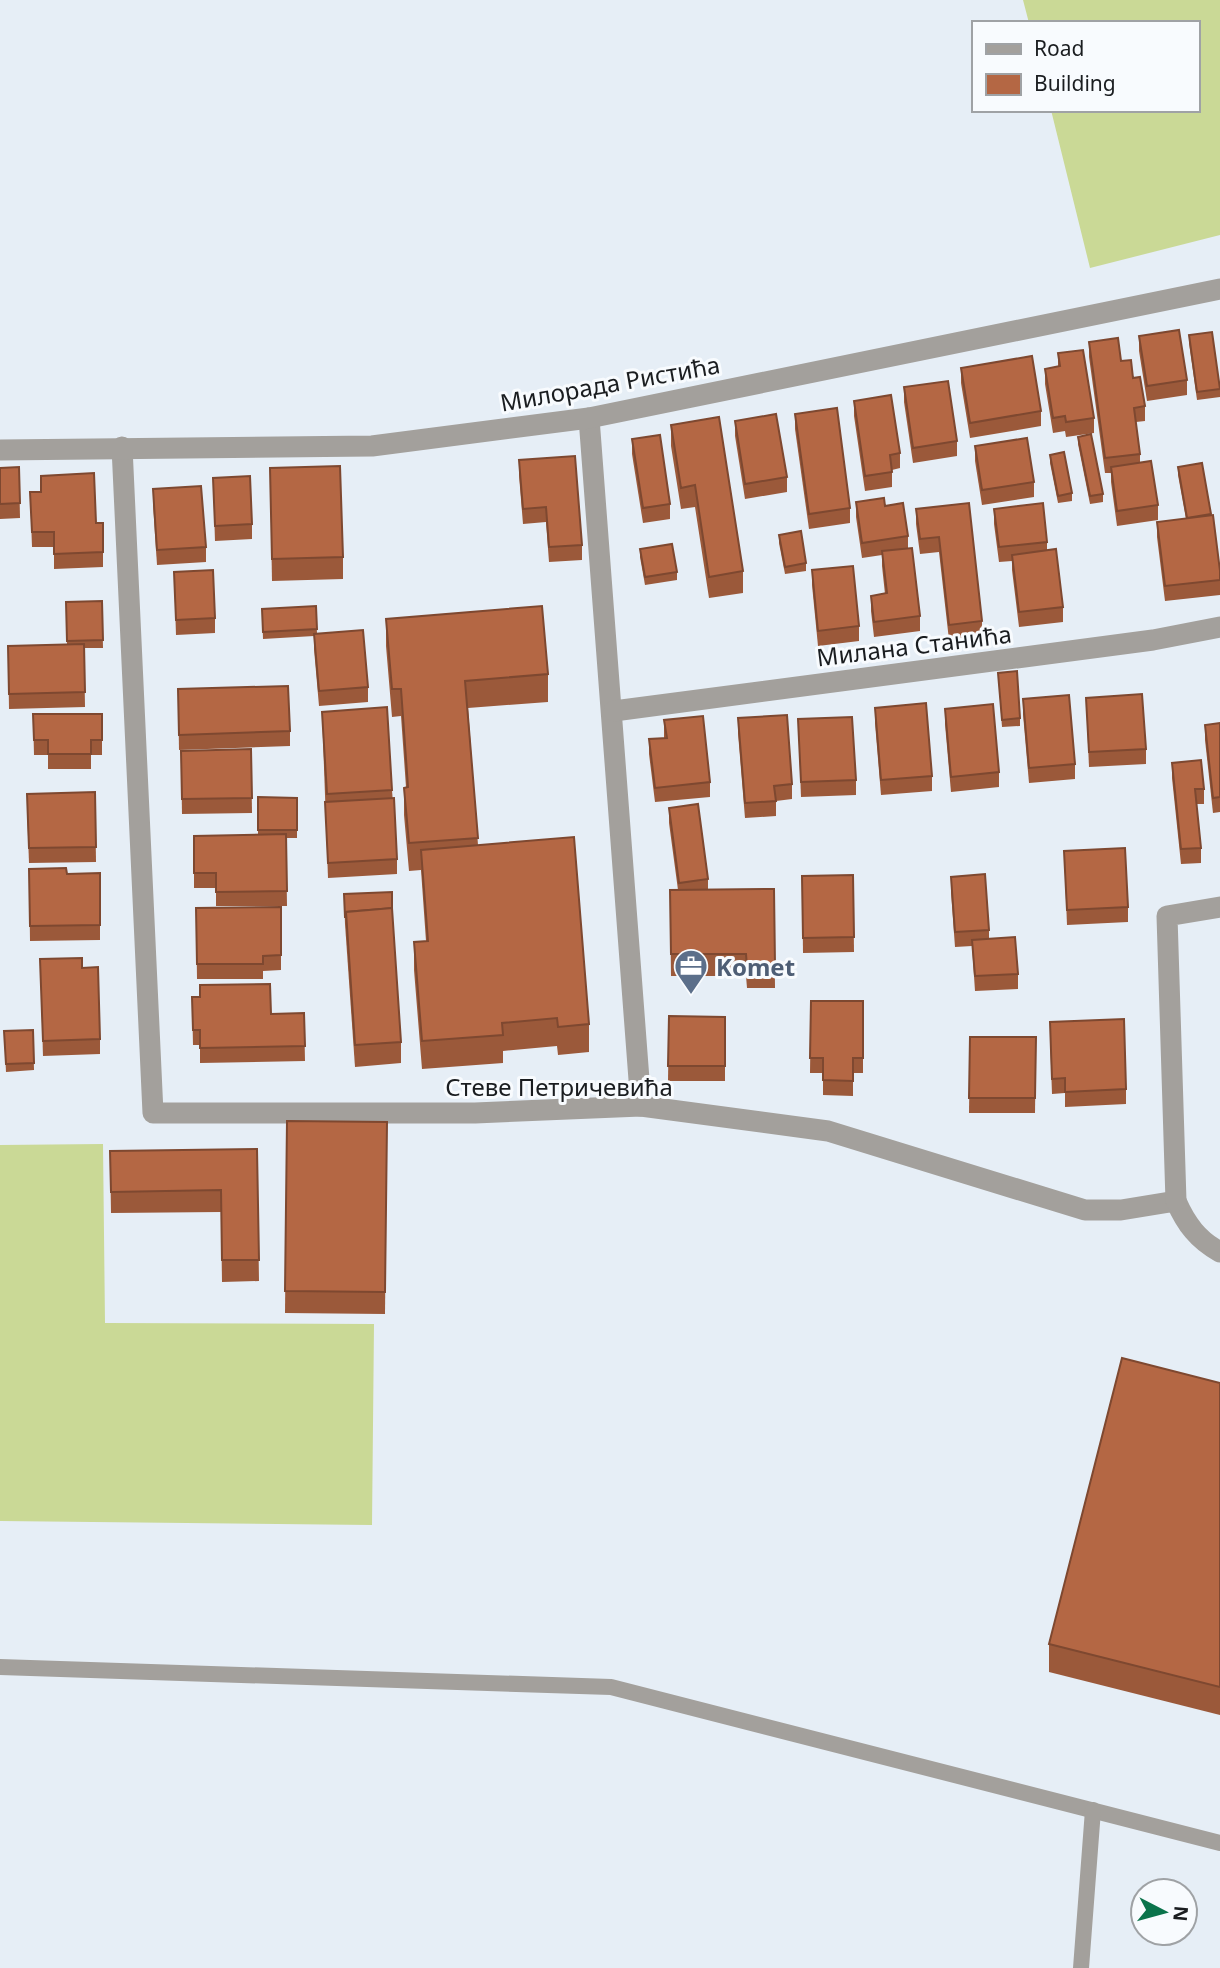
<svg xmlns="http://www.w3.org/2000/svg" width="1220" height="1968" viewBox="0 0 1220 1968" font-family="'Noto Sans',sans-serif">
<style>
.grass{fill:#cad996}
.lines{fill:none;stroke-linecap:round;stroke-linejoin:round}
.lane{stroke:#a3a09c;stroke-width:16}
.street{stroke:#a3a09c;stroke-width:21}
.wall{fill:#9b593a}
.building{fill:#b46744;stroke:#7e4830;stroke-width:2}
.labels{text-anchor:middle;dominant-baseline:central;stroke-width:6;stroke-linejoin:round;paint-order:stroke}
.street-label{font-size:24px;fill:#1a1d20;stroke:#f8fbfe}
.service-label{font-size:24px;font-weight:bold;fill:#4e5e75;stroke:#f8fbfe;text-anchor:start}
</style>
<rect width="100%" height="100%" fill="#e6eef6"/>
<g class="grass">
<polygon points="1023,0 1220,0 1220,235 1090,268 1051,110 1197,110 1197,23 1029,23"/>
<polygon points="103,1144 105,1323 374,1324 372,1525 0,1521 0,1145"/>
</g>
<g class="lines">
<g class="lane">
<polyline points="0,1667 611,1687 1220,1843"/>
<polyline points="1081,1968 1093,1810"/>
</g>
<g class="street">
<polyline points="589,418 641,1106"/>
<path d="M122 447 153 1113H475L641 1106 828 1131 1085 1210H1121L1176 1201C1186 1224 1198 1240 1220 1252"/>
<polyline points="0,450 372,446 589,418 1220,289"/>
<polyline points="614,711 1153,640 1220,627"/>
<polyline points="1176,1201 1167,916 1220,907"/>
</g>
</g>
<g class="wall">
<polygon points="1189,335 1220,389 1220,397 1197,400 1189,343"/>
<polygon points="1139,336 1187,380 1187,395 1147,401 1139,351"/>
<polygon points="1089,342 1121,361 1133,378 1145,406 1145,421 1136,422 1140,454 1140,463 1158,505 1158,520 1117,526 1111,482 1111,473 1105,473 1089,357"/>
<polygon points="1058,353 1094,418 1094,433 1066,437 1065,431 1053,433 1045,384 1045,369 1058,367"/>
<polygon points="961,368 1041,411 1041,426 970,438 961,383"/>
<polygon points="904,387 957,441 957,456 913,463 904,402"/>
<polygon points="854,401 900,453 900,468 892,470 892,487 865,491 854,416"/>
<polygon points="795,414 850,508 850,523 809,529 795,429"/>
<polygon points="735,421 787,477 787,492 745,499 735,436"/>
<polygon points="671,425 743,571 743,593 709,598 695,507 681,509 671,446"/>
<polygon points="1078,437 1103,494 1103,502 1090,504 1078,444"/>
<polygon points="632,439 670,504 670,519 643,523 632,454"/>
<polygon points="975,446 1034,482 1034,497 982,505 975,461"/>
<polygon points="1050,455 1072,493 1072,501 1058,503 1050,463"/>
<polygon points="519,460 582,545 582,560 549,562 546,522 523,524 519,475"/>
<polygon points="1202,463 1220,571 1220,595 1165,601 1157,537 1157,522 1186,519 1178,475 1178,467"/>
<polygon points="19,467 20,518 0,519 0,468"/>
<polygon points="270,468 343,557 343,579 272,581"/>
<polygon points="41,476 96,523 103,523 103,567 54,569 54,547 32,547 30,492 41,492"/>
<polygon points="213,478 252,524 252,539 215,541"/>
<polygon points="153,489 206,547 206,562 157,565 153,504"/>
<polygon points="856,502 885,506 908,536 908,548 920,616 920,631 874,637 871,611 871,596 885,594 882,566 882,555 862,558 856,517"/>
<polygon points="969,503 982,621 982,636 949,640 939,552 920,554 916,524 916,509"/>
<polygon points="994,509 1047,542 1047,550 1063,607 1063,622 1019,627 1012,570 1012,561 999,562 994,524"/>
<polygon points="779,535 806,563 806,571 785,574 779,543"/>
<polygon points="640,549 677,572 677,580 645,585 640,557"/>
<polygon points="812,570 859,626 859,641 818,646 812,585"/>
<polygon points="174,572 215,618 215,633 176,635"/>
<polygon points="102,601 103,648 84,648 85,707 9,709 8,646 67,645 66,602"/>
<polygon points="316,606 317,634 368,687 368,702 319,706 314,649 314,636 263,639 262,609"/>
<polygon points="386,619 548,674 548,702 468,708 478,845 589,1024 589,1052 558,1055 557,1046 503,1051 503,1063 422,1069 414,970 414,942 426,941 421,870 409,871 404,815 404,788 406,787 401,716 392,717 386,646"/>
<polygon points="998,673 1020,718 1020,726 1002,727"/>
<polygon points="178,689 290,731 290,746 179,750"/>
<polygon points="1086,698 1146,749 1146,764 1089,767"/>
<polygon points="1023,699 1075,764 1075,779 1029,783 1023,714"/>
<polygon points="875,708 932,776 932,791 881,795 875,723"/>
<polygon points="945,709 999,772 999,787 951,792 945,724"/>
<polygon points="322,712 392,790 397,859 397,874 328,878"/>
<polygon points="33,714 102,714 102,755 91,755 91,769 48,769 48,755 34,755"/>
<polygon points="738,718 792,784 792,799 776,801 776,816 745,818 738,733"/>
<polygon points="798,719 856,780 856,795 801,797"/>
<polygon points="664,720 710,782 710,797 655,802 649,754 649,739 664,738"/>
<polygon points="1220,723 1220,812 1213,813 1205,740 1205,725"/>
<polygon points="251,749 252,813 182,814 181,751"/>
<polygon points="1172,763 1204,789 1204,804 1196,804 1201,848 1201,863 1181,864 1172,778"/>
<polygon points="95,792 96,862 29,863 27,809"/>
<polygon points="258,797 297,798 297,838 286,838 287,906 216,906 216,888 194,888 194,836 258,835"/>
<polygon points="669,808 708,879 708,890 774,889 775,988 747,988 746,976 671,976 670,890 678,890 669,823"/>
<polygon points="1064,851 1128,907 1128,922 1067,925"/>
<polygon points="29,869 67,874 100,873 100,940 30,941"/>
<polygon points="853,875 854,952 803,953 802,876"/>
<polygon points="951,877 989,930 989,939 1018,974 1018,989 975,991 972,946 955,947 951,892"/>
<polygon points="344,894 392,920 401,1042 401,1063 355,1067 345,924"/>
<polygon points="281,907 281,970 263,971 263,979 197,979 196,908"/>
<polygon points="40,959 82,968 100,1039 100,1054 43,1056"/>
<polygon points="200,985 271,1014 304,1013 305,1061 200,1063 200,1045 193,1045 192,997 200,997"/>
<polygon points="811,1001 863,1001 863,1073 853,1073 853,1096 823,1095 823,1073 810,1073"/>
<polygon points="669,1016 725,1017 725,1081 668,1081"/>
<polygon points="33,1030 34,1070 6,1072 4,1031"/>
<polygon points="970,1037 1036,1037 1035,1113 969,1113"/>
<polygon points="1050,1037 1126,1089 1126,1104 1065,1107 1065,1093 1052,1094"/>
<polygon points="287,1121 387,1122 385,1314 285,1313"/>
<polygon points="257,1149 259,1281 222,1282 221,1212 111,1213 110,1151"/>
<polygon points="1220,1383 1220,1715 1049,1672 1049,1644"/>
</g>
<g class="building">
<polygon points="1179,330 1187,380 1147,386 1139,336"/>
<polygon points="1212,332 1220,389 1197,392 1189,335"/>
<polygon points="1118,338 1121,361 1131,360 1133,378 1140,377 1145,406 1134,408 1140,454 1105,458 1089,342"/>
<polygon points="1083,350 1094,418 1066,422 1065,416 1053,418 1045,369 1060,366 1058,353"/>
<polygon points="1032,356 1041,411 970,423 961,368"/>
<polygon points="948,381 957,441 913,448 904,387"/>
<polygon points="891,395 900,453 890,455 892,472 865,476 854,401"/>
<polygon points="837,408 850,508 809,514 795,414"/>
<polygon points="776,414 787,477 745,484 735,421"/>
<polygon points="719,417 743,571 709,577 695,485 681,488 671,425"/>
<polygon points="1091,434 1103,494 1090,496 1078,437"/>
<polygon points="660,435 670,504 643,508 632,439"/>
<polygon points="1027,438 1034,482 982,490 975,446"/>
<polygon points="1064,452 1072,493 1058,496 1050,455"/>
<polygon points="575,456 582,545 549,547 546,507 523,509 519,460"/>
<polygon points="1151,461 1158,505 1117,511 1111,467"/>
<polygon points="1202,463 1211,514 1187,518 1178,467"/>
<polygon points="340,466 343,557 272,559 270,468"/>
<polygon points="19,467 20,503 0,504 0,468"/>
<polygon points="94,473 96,523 103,523 103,552 54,554 54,532 32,532 30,492 41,492 41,476"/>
<polygon points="250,476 252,524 215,526 213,478"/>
<polygon points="201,486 206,547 157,550 153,489"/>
<polygon points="884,498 885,506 903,503 908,536 862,543 856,502"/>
<polygon points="969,503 982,621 949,625 939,537 920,539 916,509"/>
<polygon points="1043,503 1047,542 999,547 994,509"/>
<polygon points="1213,515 1220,571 1220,580 1165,586 1157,522"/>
<polygon points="801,531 806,563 785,567 779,535"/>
<polygon points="672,544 677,572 645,577 640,549"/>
<polygon points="912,548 920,616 874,622 871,596 887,593 882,551"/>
<polygon points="1056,549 1063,607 1019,612 1012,555"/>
<polygon points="853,566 859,626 818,631 812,570"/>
<polygon points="213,570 215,618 176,620 174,572"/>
<polygon points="102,601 103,640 67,641 66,602"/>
<polygon points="316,606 317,629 263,632 262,609"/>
<polygon points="542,606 548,674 465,681 478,838 409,843 404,788 408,787 401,689 392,689 386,619"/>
<polygon points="363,630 368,687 319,691 314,634"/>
<polygon points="84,644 85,692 9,694 8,646"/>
<polygon points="1017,671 1020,718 1002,720 998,673"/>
<polygon points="288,686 290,731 179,735 178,689"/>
<polygon points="1142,694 1146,749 1089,752 1086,698"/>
<polygon points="1069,695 1075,764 1029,768 1023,699"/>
<polygon points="926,703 932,776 881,780 875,708"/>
<polygon points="993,704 999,772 951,777 945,709"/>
<polygon points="387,707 392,790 327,794 322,712"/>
<polygon points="33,714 102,714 102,740 91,740 91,754 48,754 48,740 34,740"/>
<polygon points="787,715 792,784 774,786 776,801 745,803 738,718"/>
<polygon points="703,716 710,782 655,788 649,739 667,738 664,720"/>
<polygon points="852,717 856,780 801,782 798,719"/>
<polygon points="1220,723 1220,797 1213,798 1205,725"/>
<polygon points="251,749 252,798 182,799 181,751"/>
<polygon points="1201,760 1204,789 1195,789 1201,848 1181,849 1172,763"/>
<polygon points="95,792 96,847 29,848 27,794"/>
<polygon points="258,797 297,798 297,830 258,830"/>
<polygon points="394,798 397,859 328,863 325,802"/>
<polygon points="698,804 708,879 679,883 669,808"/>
<polygon points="286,834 287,891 216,892 216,873 194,873 194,836"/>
<polygon points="574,837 589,1024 558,1027 557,1018 502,1023 503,1035 422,1041 414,942 428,941 421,850"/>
<polygon points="1125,848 1128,907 1067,910 1064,851"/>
<polygon points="66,868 67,874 100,873 100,925 30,926 29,869"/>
<polygon points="985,874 989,930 955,932 951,877"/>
<polygon points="853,875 854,937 803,938 802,876"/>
<polygon points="774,889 775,966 747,967 746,954 671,954 670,890"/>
<polygon points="392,892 392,915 392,908 346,912 346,917 345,917 344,894"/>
<polygon points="281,907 281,955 263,956 263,964 197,964 196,908"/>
<polygon points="392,908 401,1042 355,1045 346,912"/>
<polygon points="1015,937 1018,974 975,976 972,940"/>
<polygon points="82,958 82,968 98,967 100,1039 43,1041 40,959"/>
<polygon points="270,984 271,1014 304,1013 305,1046 200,1048 200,1030 193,1030 192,997 200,997 200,985"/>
<polygon points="811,1001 863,1001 863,1058 853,1058 853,1081 823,1080 823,1058 810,1058"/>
<polygon points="669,1016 725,1017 725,1066 668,1066"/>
<polygon points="1124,1019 1126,1089 1065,1092 1065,1078 1052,1079 1050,1022"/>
<polygon points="33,1030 34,1063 6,1064 4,1031"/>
<polygon points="970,1037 1036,1037 1035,1098 969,1098"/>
<polygon points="287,1121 387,1122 385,1292 285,1291"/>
<polygon points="257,1149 259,1260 222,1260 221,1190 111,1192 110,1151"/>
<polygon points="1122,1358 1220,1383 1220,1687 1049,1644"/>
</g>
<defs>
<symbol id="office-pin" viewBox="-11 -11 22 30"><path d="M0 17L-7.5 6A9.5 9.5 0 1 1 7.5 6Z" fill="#5c6f8a" stroke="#f8fbfe"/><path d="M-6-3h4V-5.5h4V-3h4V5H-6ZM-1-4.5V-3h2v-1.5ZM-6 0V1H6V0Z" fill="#fff"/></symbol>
</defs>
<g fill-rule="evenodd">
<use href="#office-pin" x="672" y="947" width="38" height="52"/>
</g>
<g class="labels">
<g class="street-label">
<text transform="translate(610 383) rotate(-10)">Милорада Ристића</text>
<text transform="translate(914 645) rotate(-7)">Милана Станића</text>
<text x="559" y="1086">Стеве Петричевића</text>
</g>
<g class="service-label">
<text x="716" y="966">Komet</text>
</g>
</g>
<rect x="972" y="21" width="228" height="91" fill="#f8fbfe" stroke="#9fa2a5" stroke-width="2"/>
<rect x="986" y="44" width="35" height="10" fill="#a3a09c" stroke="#9fa2a5" stroke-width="2"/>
<text x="1034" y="56" font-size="21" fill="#1a1d20">Road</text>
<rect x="986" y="74" width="35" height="21" fill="#b46744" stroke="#9fa2a5" stroke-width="2"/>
<text x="1034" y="91" font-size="21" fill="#1a1d20">Building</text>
<g transform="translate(1164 1912) rotate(96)"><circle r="33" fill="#f8fbfe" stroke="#9fa2a5" stroke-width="2"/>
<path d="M0-5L12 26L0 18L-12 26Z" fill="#0a734b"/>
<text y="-10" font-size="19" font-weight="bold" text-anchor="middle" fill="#1a1d20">N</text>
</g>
</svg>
